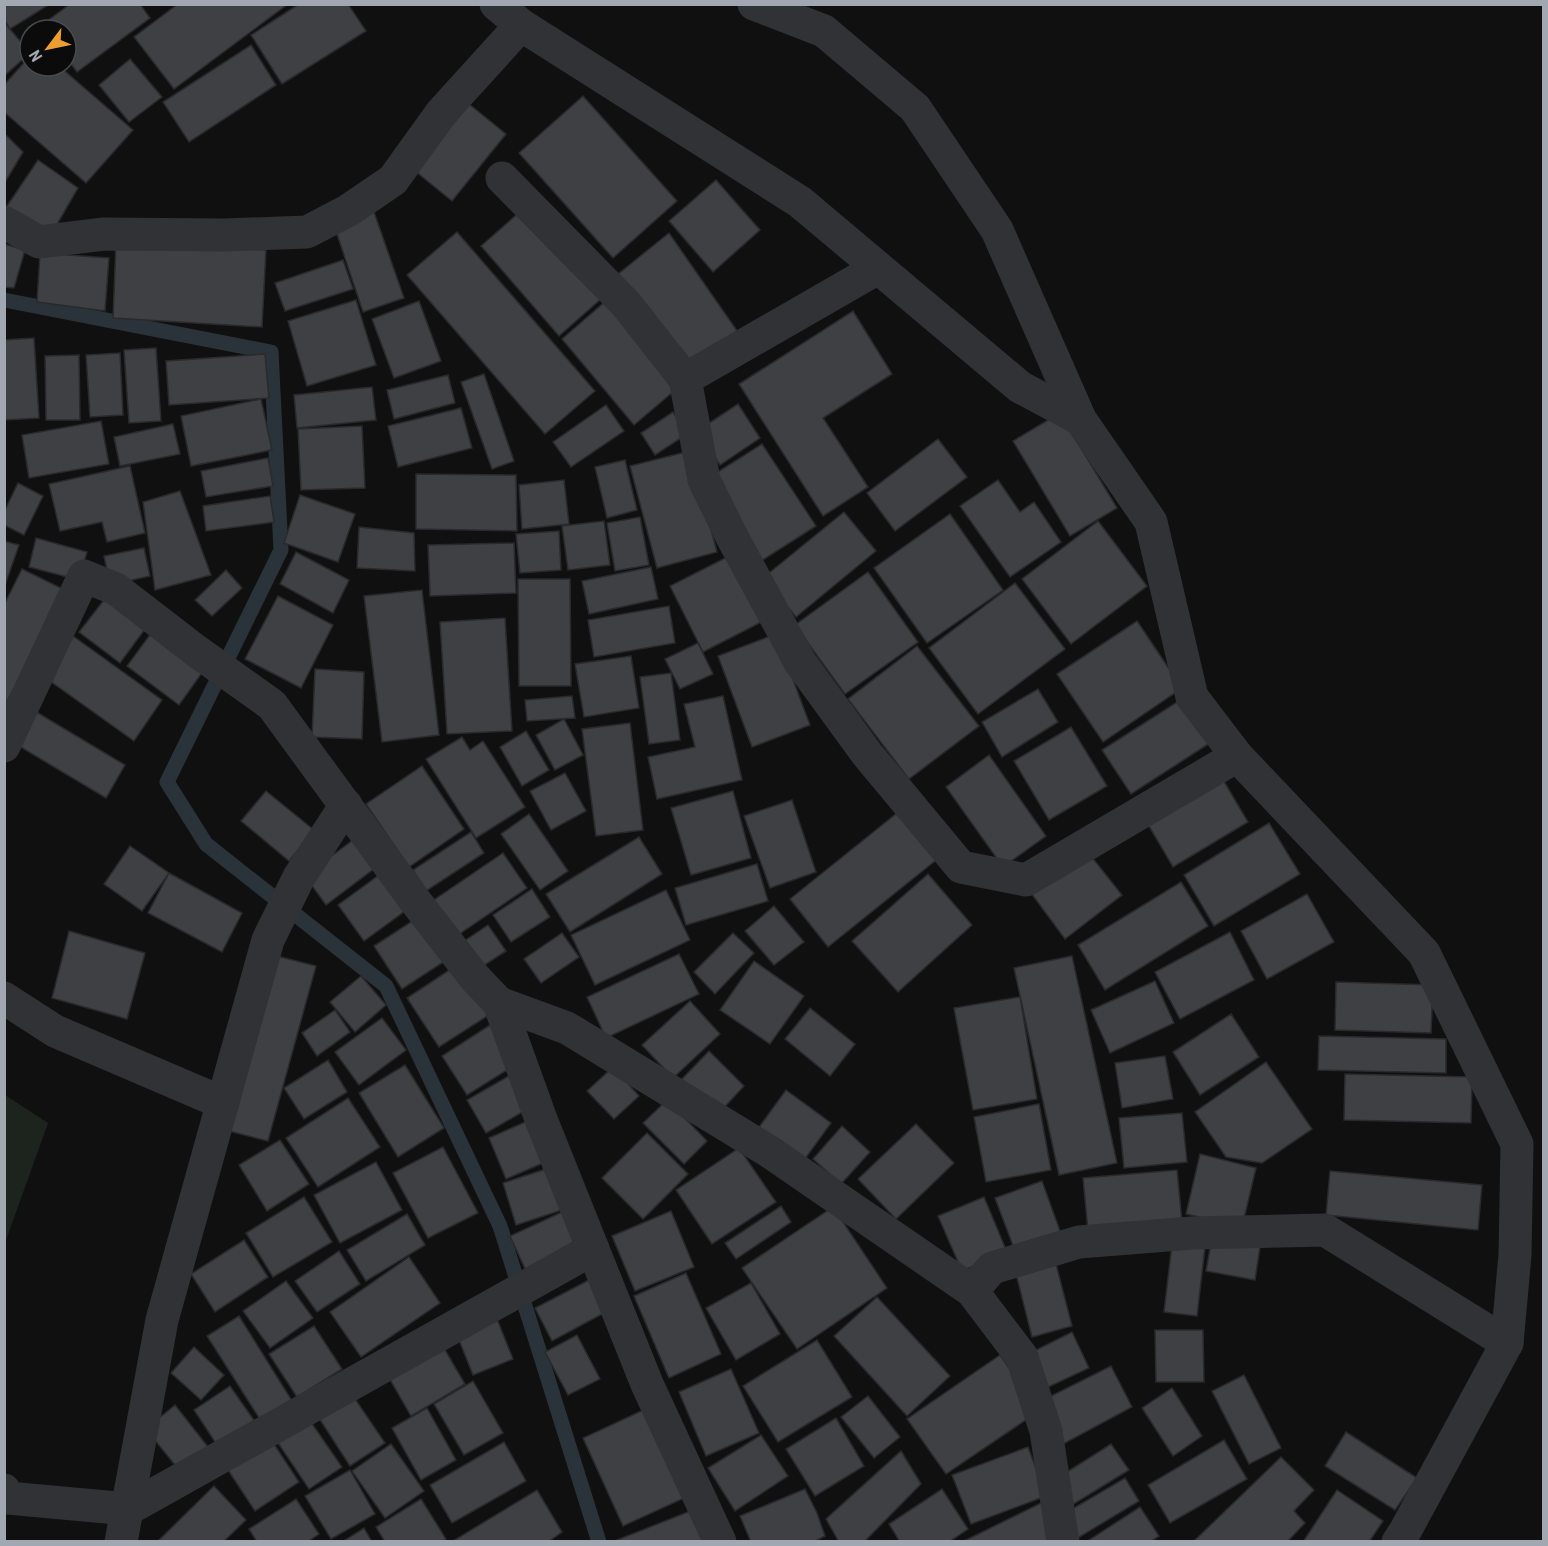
<svg xmlns="http://www.w3.org/2000/svg" width="1548" height="1546" viewBox="0 0 1548 1546" font-family="'Roboto Condensed',sans-serif">
<style>
.green{fill:#1d241d}
.lines{fill:none;stroke-linecap:round;stroke-linejoin:round}
.stream{stroke:#2a3339;stroke-width:15}
.building{fill:#3f4044;stroke:#2a2a2d;stroke-width:1.5}
.minor{stroke:#313236;stroke-width:33}
</style>
<rect width="100%" height="100%" fill="#101011"/>
<polygon class="green" points="5,1095 48,1123 5,1243"/>
<g class="lines">
<polyline class="stream" points="4,300 271,352 281,550 167,782 206,844 386,986 500,1226 599,1542"/>
</g>
<g class="building">
<polygon points="4,4 50,4 10,29 4,19"/>
<polygon points="70,4 140,4 150,18 77,72 66,57 66,30 46,30 42,25"/>
<polygon points="178,4 288,4 174,89 134,37"/>
<polygon points="299,4 348,4 366,31 282,84 251,35"/>
<polygon points="4,22 30,53 4,76"/>
<polygon points="251,45 276,85 189,142 163,102"/>
<polygon points="30,56 30,66 59,66 133,130 86,183 4,112 4,85"/>
<polygon points="130,59 162,97 129,122 99,85"/>
<polygon points="583,96 677,201 613,258 519,153"/>
<polygon points="469,104 506,134 452,201 415,171"/>
<polygon points="4,133 23,152 4,184"/>
<polygon points="38,160 78,188 52,233 5,209"/>
<polygon points="716,180 760,230 713,272 669,221"/>
<polygon points="523,209 601,299 559,336 481,246"/>
<polygon points="374,212 404,298 363,312 334,225"/>
<polygon points="457,232 595,391 545,434 407,275"/>
<polygon points="669,233 740,335 690,365 618,274"/>
<polygon points="116,242 266,250 262,327 113,318"/>
<polygon points="4,244 25,250 14,288 4,287"/>
<polygon points="40,253 109,258 105,311 37,302"/>
<polygon points="343,260 353,289 285,311 275,283"/>
<polygon points="608,299 680,386 634,425 562,339"/>
<polygon points="356,300 376,365 307,386 288,321"/>
<polygon points="419,301 441,361 394,378 372,319"/>
<polygon points="853,311 892,374 823,418 868,487 823,516 739,384"/>
<polygon points="34,338 39,418 5,420 4,340"/>
<polygon points="156,348 161,421 129,423 124,350"/>
<polygon points="120,353 123,415 90,417 86,355"/>
<polygon points="265,354 269,398 169,405 166,361"/>
<polygon points="79,355 80,420 46,420 45,356"/>
<polygon points="484,374 514,461 492,469 461,382"/>
<polygon points="448,375 455,403 394,419 387,390"/>
<polygon points="372,387 376,420 297,428 294,395"/>
<polygon points="261,399 272,450 191,466 181,416"/>
<polygon points="738,404 760,438 720,465 697,431"/>
<polygon points="606,405 624,431 571,467 553,442"/>
<polygon points="461,408 472,448 398,467 388,426"/>
<polygon points="673,412 687,434 655,455 641,433"/>
<polygon points="1060,413 1117,508 1070,536 1013,441"/>
<polygon points="101,421 109,464 29,478 22,435"/>
<polygon points="173,424 180,454 120,466 114,437"/>
<polygon points="362,426 365,488 301,490 298,429"/>
<polygon points="938,439 967,477 895,531 867,493"/>
<polygon points="762,444 816,526 758,563 705,480"/>
<polygon points="690,451 717,552 657,568 630,466"/>
<polygon points="268,458 273,486 206,497 201,471"/>
<polygon points="625,460 637,510 607,518 595,467"/>
<polygon points="130,466 145,533 107,542 102,522 60,531 49,484"/>
<polygon points="416,474 516,475 517,531 416,529"/>
<polygon points="564,480 569,524 522,529 519,485"/>
<polygon points="998,480 1020,512 1034,502 1061,542 1010,577 960,506"/>
<polygon points="18,483 43,496 24,535 4,525 4,512"/>
<polygon points="180,491 211,575 155,590 143,502"/>
<polygon points="300,495 355,514 338,562 284,543"/>
<polygon points="270,496 274,522 206,531 203,506"/>
<polygon points="844,512 876,551 796,617 764,577"/>
<polygon points="950,514 1003,590 927,643 874,568"/>
<polygon points="640,517 649,565 615,571 607,523"/>
<polygon points="604,521 610,565 568,570 562,526"/>
<polygon points="1098,521 1147,586 1071,644 1022,579"/>
<polygon points="359,527 414,533 415,571 357,568"/>
<polygon points="559,531 561,570 520,573 516,534"/>
<polygon points="36,538 87,552 79,580 29,567"/>
<polygon points="4,541 19,545 4,588"/>
<polygon points="514,543 516,593 430,596 428,545"/>
<polygon points="144,548 150,576 110,585 104,556"/>
<polygon points="296,552 349,580 333,613 280,584"/>
<polygon points="737,552 771,617 703,652 670,586"/>
<polygon points="651,567 658,599 589,614 582,581"/>
<polygon points="22,569 67,591 4,707 4,605"/>
<polygon points="226,570 242,588 212,616 195,600"/>
<polygon points="868,572 918,642 845,694 795,625"/>
<polygon points="518,579 570,579 571,686 519,686"/>
<polygon points="1015,583 1065,649 978,714 929,648"/>
<polygon points="422,590 439,735 382,742 364,596"/>
<polygon points="111,591 151,621 120,663 79,632"/>
<polygon points="278,596 333,625 301,688 245,659"/>
<polygon points="669,606 675,643 594,657 588,620"/>
<polygon points="505,618 512,731 447,734 440,622"/>
<polygon points="1137,621 1182,688 1103,742 1057,674"/>
<polygon points="152,632 204,670 179,705 127,666"/>
<polygon points="776,634 810,725 752,747 718,656"/>
<polygon points="73,636 162,700 134,741 43,676"/>
<polygon points="698,643 713,674 680,689 665,659"/>
<polygon points="917,646 979,726 909,779 848,699"/>
<polygon points="631,656 639,708 584,717 575,664"/>
<polygon points="315,669 364,672 362,739 312,737"/>
<polygon points="671,673 680,740 649,744 640,677"/>
<polygon points="1038,689 1058,722 1002,757 982,722"/>
<polygon points="572,696 575,718 527,721 525,700"/>
<polygon points="723,696 742,780 657,799 648,757 695,747 684,704"/>
<polygon points="1185,697 1213,741 1131,794 1102,750"/>
<polygon points="33,710 125,765 106,798 14,743"/>
<polygon points="564,719 583,755 555,770 536,735"/>
<polygon points="630,723 643,830 596,836 582,729"/>
<polygon points="1071,727 1107,786 1049,820 1014,761"/>
<polygon points="526,731 549,770 522,786 500,747"/>
<polygon points="462,737 470,750 483,741 525,807 476,838 426,759"/>
<polygon points="989,755 1046,836 1003,867 946,787"/>
<polygon points="422,766 464,829 409,867 366,804"/>
<polygon points="565,773 586,811 551,830 530,791"/>
<polygon points="1222,778 1248,822 1173,867 1146,821"/>
<polygon points="266,791 314,830 289,861 241,821"/>
<polygon points="733,791 751,858 691,875 671,808"/>
<polygon points="792,800 816,872 770,888 744,816"/>
<polygon points="907,805 945,853 828,947 790,899"/>
<polygon points="529,814 568,871 540,890 501,834"/>
<polygon points="1269,823 1300,874 1214,926 1184,875"/>
<polygon points="471,832 484,853 426,891 413,870"/>
<polygon points="639,837 662,874 570,932 546,894"/>
<polygon points="353,840 375,868 326,905 305,876"/>
<polygon points="130,846 169,873 142,911 104,884"/>
<polygon points="1083,846 1122,895 1065,939 1028,889"/>
<polygon points="503,853 527,888 452,939 428,904"/>
<polygon points="757,864 768,901 686,925 675,888"/>
<polygon points="169,873 242,913 222,952 148,913"/>
<polygon points="928,874 972,925 898,992 852,941"/>
<polygon points="379,875 405,911 364,941 338,905"/>
<polygon points="1181,882 1208,926 1105,990 1078,945"/>
<polygon points="532,889 550,917 511,942 493,915"/>
<polygon points="666,890 690,940 595,985 571,935"/>
<polygon points="1307,894 1334,942 1267,979 1241,931"/>
<polygon points="774,906 804,942 774,965 745,931"/>
<polygon points="417,918 445,961 402,989 374,946"/>
<polygon points="488,925 506,951 477,970 460,944"/>
<polygon points="69,931 145,953 127,1019 52,998"/>
<polygon points="1230,932 1254,980 1180,1019 1155,972"/>
<polygon points="562,933 579,957 541,983 524,959"/>
<polygon points="733,933 754,953 715,994 694,972"/>
<polygon points="679,954 699,994 606,1038 587,997"/>
<polygon points="277,956 316,966 268,1141 229,1131"/>
<polygon points="1072,956 1117,1163 1059,1175 1014,968"/>
<polygon points="754,961 804,996 770,1044 720,1010"/>
<polygon points="460,963 492,1013 439,1047 407,998"/>
<polygon points="361,976 386,1005 355,1032 330,1002"/>
<polygon points="1155,981 1174,1023 1110,1053 1091,1010"/>
<polygon points="1336,982 1433,985 1431,1033 1335,1030"/>
<polygon points="1020,997 1037,1099 973,1110 954,1008"/>
<polygon points="690,1001 720,1034 673,1078 642,1045"/>
<polygon points="810,1008 855,1044 830,1076 785,1039"/>
<polygon points="335,1010 350,1032 317,1056 302,1033"/>
<polygon points="1231,1014 1259,1057 1200,1095 1173,1052"/>
<polygon points="382,1018 406,1050 359,1085 335,1052"/>
<polygon points="490,1025 515,1065 467,1095 442,1056"/>
<polygon points="1319,1036 1446,1039 1446,1073 1318,1070"/>
<polygon points="709,1051 744,1086 717,1115 681,1080"/>
<polygon points="1165,1056 1173,1099 1122,1108 1115,1063"/>
<polygon points="328,1060 347,1092 304,1119 284,1088"/>
<polygon points="1266,1062 1312,1129 1262,1163 1226,1157 1195,1112"/>
<polygon points="405,1065 444,1128 398,1157 359,1093"/>
<polygon points="613,1067 639,1096 614,1119 587,1091"/>
<polygon points="514,1073 533,1106 486,1133 467,1100"/>
<polygon points="1345,1074 1472,1077 1471,1123 1344,1120"/>
<polygon points="786,1090 831,1123 802,1163 757,1130"/>
<polygon points="348,1098 380,1147 318,1187 286,1138"/>
<polygon points="667,1100 707,1141 684,1164 643,1123"/>
<polygon points="1039,1104 1051,1170 986,1182 974,1117"/>
<polygon points="1182,1113 1187,1162 1124,1168 1119,1118"/>
<polygon points="532,1119 550,1160 506,1179 489,1138"/>
<polygon points="916,1124 954,1163 896,1219 858,1179"/>
<polygon points="842,1126 870,1152 841,1184 813,1159"/>
<polygon points="647,1133 688,1174 643,1219 602,1178"/>
<polygon points="280,1140 309,1184 267,1211 239,1165"/>
<polygon points="443,1147 478,1213 428,1238 393,1173"/>
<polygon points="739,1148 776,1202 712,1244 676,1190"/>
<polygon points="1200,1154 1256,1168 1242,1227 1186,1214"/>
<polygon points="376,1162 402,1210 340,1243 314,1195"/>
<polygon points="552,1167 565,1209 516,1225 503,1183"/>
<polygon points="1177,1170 1182,1222 1088,1231 1083,1178"/>
<polygon points="1330,1171 1482,1185 1478,1230 1326,1215"/>
<polygon points="1042,1181 1064,1242 1018,1259 995,1198"/>
<polygon points="304,1197 332,1242 273,1277 246,1233"/>
<polygon points="984,1197 1007,1252 962,1271 938,1216"/>
<polygon points="781,1206 791,1222 736,1259 725,1243"/>
<polygon points="833,1207 887,1288 797,1349 742,1268"/>
<polygon points="671,1211 694,1267 635,1291 612,1236"/>
<polygon points="562,1212 580,1251 528,1275 510,1236"/>
<polygon points="407,1214 425,1245 366,1281 347,1250"/>
<polygon points="1212,1238 1260,1247 1255,1280 1206,1271"/>
<polygon points="244,1240 268,1277 215,1312 191,1274"/>
<polygon points="1172,1244 1205,1247 1197,1316 1164,1312"/>
<polygon points="339,1251 360,1284 317,1312 295,1281"/>
<polygon points="409,1257 440,1303 361,1357 330,1312"/>
<polygon points="1055,1260 1072,1326 1032,1337 1015,1270"/>
<polygon points="686,1273 721,1354 669,1378 634,1296"/>
<polygon points="589,1280 606,1312 552,1341 535,1308"/>
<polygon points="286,1281 313,1318 270,1348 243,1311"/>
<polygon points="751,1283 780,1334 736,1360 706,1308"/>
<polygon points="877,1297 950,1376 907,1416 834,1336"/>
<polygon points="495,1314 513,1359 473,1375 455,1330"/>
<polygon points="239,1316 294,1404 263,1424 207,1336"/>
<polygon points="314,1326 342,1369 297,1397 269,1354"/>
<polygon points="1155,1330 1203,1330 1204,1382 1156,1382"/>
<polygon points="1072,1332 1089,1368 1044,1389 1028,1354"/>
<polygon points="577,1335 600,1379 568,1395 545,1352"/>
<polygon points="438,1338 465,1384 411,1416 384,1369"/>
<polygon points="817,1340 852,1397 778,1442 743,1386"/>
<polygon points="194,1347 224,1375 201,1400 171,1373"/>
<polygon points="1000,1355 1039,1411 946,1474 907,1419"/>
<polygon points="1111,1366 1132,1407 1063,1444 1041,1401"/>
<polygon points="731,1369 759,1433 706,1456 679,1392"/>
<polygon points="1244,1375 1281,1448 1249,1464 1212,1391"/>
<polygon points="473,1381 503,1433 464,1455 434,1404"/>
<polygon points="230,1386 258,1426 221,1451 194,1410"/>
<polygon points="1172,1388 1202,1436 1173,1456 1142,1408"/>
<polygon points="349,1390 385,1443 350,1466 315,1412"/>
<polygon points="868,1396 900,1437 874,1458 841,1417"/>
<polygon points="175,1405 212,1452 183,1475 146,1429"/>
<polygon points="652,1406 693,1494 623,1526 583,1438"/>
<polygon points="427,1408 456,1460 421,1480 392,1428"/>
<polygon points="306,1415 342,1467 309,1489 274,1437"/>
<polygon points="836,1418 864,1466 815,1496 786,1449"/>
<polygon points="1346,1432 1417,1478 1395,1510 1325,1466"/>
<polygon points="761,1435 788,1476 735,1511 708,1468"/>
<polygon points="270,1438 299,1482 255,1511 226,1467"/>
<polygon points="1224,1440 1247,1479 1170,1523 1148,1485"/>
<polygon points="504,1442 526,1481 452,1523 430,1485"/>
<polygon points="391,1444 424,1491 385,1518 352,1471"/>
<polygon points="1111,1444 1129,1470 1072,1505 1056,1479"/>
<polygon points="1028,1447 1046,1496 971,1524 952,1475"/>
<polygon points="901,1451 921,1484 864,1542 839,1542 826,1519"/>
<polygon points="1281,1457 1314,1490 1294,1511 1305,1523 1287,1542 1193,1542"/>
<polygon points="350,1470 375,1514 331,1539 305,1496"/>
<polygon points="1125,1478 1139,1501 1076,1539 1062,1515"/>
<polygon points="214,1486 246,1520 223,1542 161,1542 159,1540"/>
<polygon points="805,1489 817,1513 825,1536 813,1542 751,1542 740,1516"/>
<polygon points="942,1489 968,1529 949,1542 900,1542 889,1524"/>
<polygon points="537,1490 562,1532 548,1542 453,1541"/>
<polygon points="1337,1490 1383,1521 1369,1542 1303,1542"/>
<polygon points="296,1499 319,1534 307,1542 257,1542 249,1529"/>
<polygon points="421,1499 446,1539 442,1542 385,1542 376,1527"/>
<polygon points="1041,1503 1060,1542 962,1542"/>
<polygon points="1140,1507 1159,1536 1150,1542 1086,1542"/>
<polygon points="693,1510 705,1542 612,1542"/>
<polygon points="364,1528 372,1542 342,1542"/>
</g>
<g class="lines">
<g class="minor">
<polyline points="496,4 521,25 800,202 1020,387 1080,419"/>
<polyline points="754,4 824,31 915,108 997,230 1080,419 1151,522 1192,697 1237,756 1424,953 1517,1144 1515,1255 1507,1343 1404,1533 1398,1542"/>
<polyline points="502,178 626,304 685,379 704,480 731,535 800,662 867,754 961,867 1026,880 1237,756"/>
<polyline points="4,222 39,242 104,234 225,235 307,232 349,210 393,180 442,112 521,25"/>
<polyline points="685,379 878,268"/>
<polyline points="4,746 84,576 116,589 195,650 272,705 416,902 475,978 499,1003 542,1122 647,1384 720,1542"/>
<polyline points="4,998 55,1031 223,1103"/>
<polyline points="499,1003 567,1028 770,1152 972,1291"/>
<polyline points="4,1490 8,1498 128,1509 593,1249"/>
<polyline points="121,1542 162,1320 268,940 299,877 346,805"/>
<polyline points="1063,1542 1046,1431 1022,1357 972,1291 992,1268 1079,1242 1192,1233 1325,1230 1507,1343"/>
</g>
</g>
<rect width="1548" height="1546" fill="none" stroke="#a2a8b2" stroke-width="12"/>
<g transform="translate(48 48) rotate(238)"><circle r="28" fill="#0b0b0c" stroke="#474a4e" stroke-width="1.5"/>
<path d="M0-4.5L10 22L0 15L-10 22Z" fill="#ec9f2e"/>
<text y="-9" font-size="16" font-weight="bold" text-anchor="middle" fill="#a2a8b2">N</text>
</g>
</svg>
